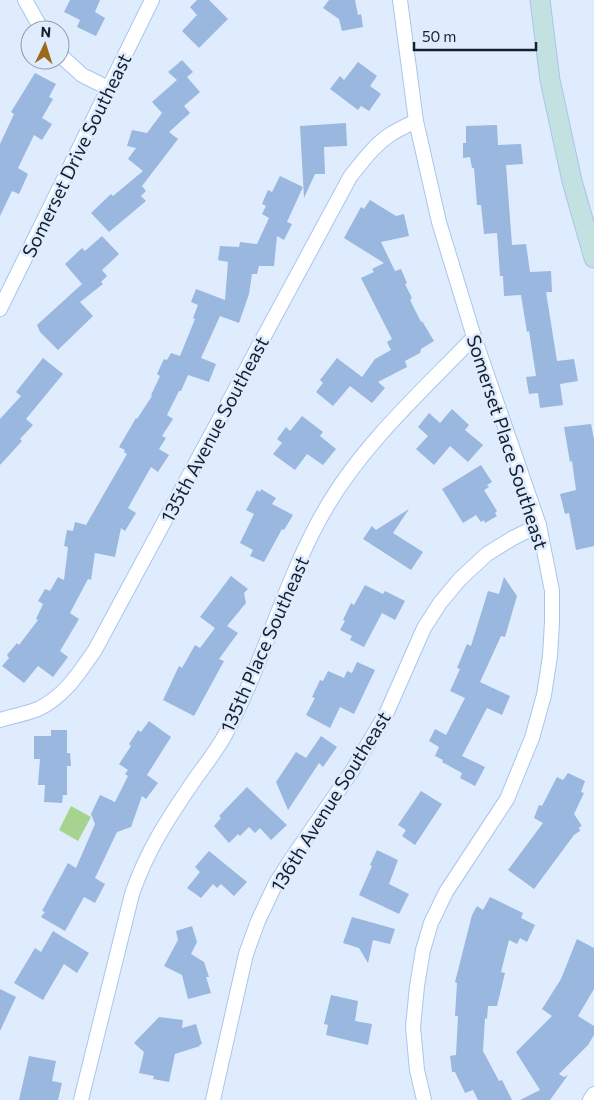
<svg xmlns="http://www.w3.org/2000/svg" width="594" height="1100" viewBox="0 0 594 1100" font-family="Commissioner,sans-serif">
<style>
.water{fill:#a6d490}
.building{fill:#99b7df}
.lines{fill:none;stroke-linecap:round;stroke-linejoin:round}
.street-casing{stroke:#a7c6ef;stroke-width:16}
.secondary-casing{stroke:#a7c6ef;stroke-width:21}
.street{stroke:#fff;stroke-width:14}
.secondary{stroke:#c3e1e1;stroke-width:19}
.labels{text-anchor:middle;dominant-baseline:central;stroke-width:5;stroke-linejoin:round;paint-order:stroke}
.street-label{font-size:19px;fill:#15202f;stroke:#dfecfd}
</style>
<rect width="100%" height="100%" fill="#dfecfd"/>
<polygon class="water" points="71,806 91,817 78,841 59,830"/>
<g class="building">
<polygon points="70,0 100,0 95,12 105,18 96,36 77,27 80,20 64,12"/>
<polygon points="197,0 209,0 228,19 199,48 182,31 197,15 190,7"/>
<polygon points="329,0 355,0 358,15 361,14 363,27 342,31 339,19 323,8"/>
<polygon points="182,60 193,72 187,77 200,92 184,106 190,113 169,132 178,139 142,186 146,191 141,196 146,201 109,232 91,213 111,194 113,196 143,171 128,159 136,148 127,146 132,130 147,133 162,113 152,102 177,80 168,72"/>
<polygon points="358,62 377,76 370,86 381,94 369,111 361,106 358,110 330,89 340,76 344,80"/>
<polygon points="35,73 56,84 49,97 53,99 42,118 52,124 42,140 34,135 18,168 28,174 19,194 12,191 0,216 0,144 14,114 11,112"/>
<polygon points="346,123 347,146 324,147 325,174 315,174 304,198 300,126"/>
<polygon points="497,125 498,145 521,144 523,164 506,165 512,245 526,244 530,272 551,271 552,292 546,292 557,361 574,359 578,381 560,384 563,405 540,408 538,393 529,394 526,377 536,376 529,331 527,332 521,295 504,296 503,276 500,276 497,233 484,234 481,205 477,205 474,168 472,168 470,157 463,158 463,143 466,143 466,126"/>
<polygon points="280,176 303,187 287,222 292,224 284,240 277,236 274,266 259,266 257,274 252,274 249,294 239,323 220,316 201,358 216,364 209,382 188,375 181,391 179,391 167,415 173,419 162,436 166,438 159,449 169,455 158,472 151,467 128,508 136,513 125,531 121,528 115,557 95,553 91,580 88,579 70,613 79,619 60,651 68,657 53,677 38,666 24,683 2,666 9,658 7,655 17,643 19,645 38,620 36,619 43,604 38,601 45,589 50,591 58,577 64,580 68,547 64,546 67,530 73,531 75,522 86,525 127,454 124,452 125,450 119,447 136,418 137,419 152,396 151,395 160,376 157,374 164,359 167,360 171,353 180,356 195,319 193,318 198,305 191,302 196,289 225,300 228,262 218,260 220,246 239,247 240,242 257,244 269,218 262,214 266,206 262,204 268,190 272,192"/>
<polygon points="370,200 396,216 404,214 409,236 381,242 395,271 401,269 407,283 405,284 412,298 410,300 421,322 422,321 434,341 421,349 420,353 405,361 407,367 378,382 385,388 372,403 350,386 333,406 316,392 323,383 320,380 337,358 362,377 375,359 391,350 387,342 392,339 361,278 374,272 372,269 384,263 344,238 361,207 364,209"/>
<polygon points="102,236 119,254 102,270 107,276 101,282 103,284 80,302 93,316 58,350 40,332 37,325 82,284 65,264 82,248 85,251"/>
<polygon points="43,358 63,374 26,419 33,425 20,439 22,441 0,465 0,419 21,396 16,392"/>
<polygon points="452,409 469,425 465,430 483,445 468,462 450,446 434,465 416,449 428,436 418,427 429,413 440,423"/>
<polygon points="302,416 323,432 320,436 336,449 323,465 307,454 295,470 273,454 282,443 277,439 286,427 290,431"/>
<polygon points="591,424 594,439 594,546 576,550 569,513 565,514 560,494 576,490 572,461 570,462 564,427"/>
<polygon points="481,465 492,482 487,485 489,487 484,490 497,511 495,513 497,516 485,523 484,520 481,522 476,515 463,523 442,489"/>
<polygon points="261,489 276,498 272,504 293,515 284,530 282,529 264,562 250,556 253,550 240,543 254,514 246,510 257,490 260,492"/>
<polygon points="409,509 393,533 423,552 411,570 363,539 372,526 376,530"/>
<polygon points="231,576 248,589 244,593 246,603 227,626 238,633 219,659 224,661 194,716 163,700 179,666 182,668 195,645 200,648 215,628 200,617"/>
<polygon points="504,577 517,596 505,637 501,636 480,682 510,696 502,715 487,708 462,756 485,767 475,786 460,778 462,773 442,762 443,760 435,756 439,747 429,741 435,729 446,735 465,698 450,691 460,669 457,668 467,644 471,646 488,591 499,594"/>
<polygon points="365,585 383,594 385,591 405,601 395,620 382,613 364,647 350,640 352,636 340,630 345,621 343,620 351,603 354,605"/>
<polygon points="357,662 375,670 354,714 340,707 330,728 306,715 315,698 312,697 320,680 323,681 328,671 344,678 347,671 352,673"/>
<polygon points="149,721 171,737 147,775 158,783 146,799 142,796 131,827 117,832 95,878 105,884 95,903 84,897 65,931 41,917 45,912 42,911 68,863 76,868 95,824 91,814 100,795 115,802 128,776 125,774 128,770 119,764 131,746 129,744 138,730 141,732"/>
<polygon points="51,730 67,730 67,753 70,753 71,766 67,766 67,795 63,795 62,803 44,802 45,785 38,785 40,759 34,759 34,736 51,736"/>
<polygon points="321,736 337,747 323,767 319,763 288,810 276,782 296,752 306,758"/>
<polygon points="568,773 585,781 581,792 584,793 574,814 582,826 579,827 580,831 574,835 534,889 508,870 543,823 534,818 539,805 542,806 557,777 563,780"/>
<polygon points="247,787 287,825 271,840 260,828 255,833 249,827 240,836 238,834 229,843 214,826 221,818 219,816"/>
<polygon points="421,791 442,804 415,845 402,836 406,830 398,825"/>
<polygon points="377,850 398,860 389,884 409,894 399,914 359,895 372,866 370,865"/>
<polygon points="209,851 247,882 234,896 221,884 217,888 213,884 201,898 187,888 200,872 195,867"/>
<polygon points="490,897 523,913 521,918 535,925 527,942 520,938 517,944 509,940 501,972 505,973 497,1006 488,1006 487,1019 485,1018 483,1051 499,1081 502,1080 512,1100 478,1100 473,1090 465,1093 455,1072 452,1072 450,1056 456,1055 458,1016 455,1016 457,983 455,982 472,915 477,906 483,910"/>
<polygon points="352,917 395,929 390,944 373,940 368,963 359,948 343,943"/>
<polygon points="192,926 197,942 191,954 204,962 209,977 206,977 211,993 188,999 182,975 164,966 178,940 176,931"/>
<polygon points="53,931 89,953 77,973 64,964 43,1000 14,983 35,948 41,952"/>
<polygon points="577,939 594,948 594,989 578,1016 594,1026 594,1035 588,1045 559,1074 564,1077 568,1075 550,1100 520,1100 540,1090 516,1052 552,1016 542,1009 561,979"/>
<polygon points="0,989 16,997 0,1031"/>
<polygon points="331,995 358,1001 355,1021 372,1024 368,1045 326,1035 328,1025 324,1024"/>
<polygon points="159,1017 183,1020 182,1028 196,1024 202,1044 199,1045 200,1046 175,1054 169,1082 153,1079 154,1076 139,1073 144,1052 134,1043"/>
<polygon points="29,1056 56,1061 52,1081 62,1083 58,1100 19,1100"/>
</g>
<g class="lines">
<defs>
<g id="street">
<polyline points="25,0 42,30"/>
<polyline points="400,0 416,121 439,222 474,337 539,525 552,591 552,622 550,656 544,695 532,738 507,799 446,892 431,923 423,950 417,986 413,1027 417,1070 424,1100"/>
<polyline points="60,55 82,75 108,88"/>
<polyline points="0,309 152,0"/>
<path d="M0 720C12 716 26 714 38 709 65 696 79 673 95 650L350 177C362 162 374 145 391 134 399 129 408 125 416 121"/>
<path d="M81 1100 132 894C147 850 169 817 195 779 205 765 217 750 225 735 264 663 285 578 326 508 363 444 423 390 474 337"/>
<polyline points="213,1100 246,954 258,921 276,883 292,858 352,771 387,712 424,628 440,603 460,579 487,554 513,538 539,525"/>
<polyline points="590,1100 594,1094"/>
</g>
<polyline id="secondary" points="540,0 550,80 572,181 594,258"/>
</defs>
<use href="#street" class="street-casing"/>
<use href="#secondary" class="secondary-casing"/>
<use href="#street" class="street"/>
<use href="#secondary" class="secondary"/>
</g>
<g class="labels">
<g class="street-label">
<text transform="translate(76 155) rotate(-64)">Somerset Drive Southeast</text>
<text transform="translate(214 429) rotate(-62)">135th Avenue Southeast</text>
<text transform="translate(508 442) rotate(72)">Somerset Place Southeast</text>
<text transform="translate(264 644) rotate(-66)">135th Place Southeast</text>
<text transform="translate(330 801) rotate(-58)">136th Avenue Southeast</text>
</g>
</g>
<g transform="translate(45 45) rotate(4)"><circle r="24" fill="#dfecfd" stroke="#8e9aab"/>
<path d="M0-4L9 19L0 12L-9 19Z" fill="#996a1a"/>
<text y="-8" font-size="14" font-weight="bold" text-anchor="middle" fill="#15202f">N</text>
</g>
<path d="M414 42v8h122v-8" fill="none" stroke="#15202f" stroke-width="2.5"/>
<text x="422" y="42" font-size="15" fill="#15202f" stroke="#dfecfd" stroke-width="4" paint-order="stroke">50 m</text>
</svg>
